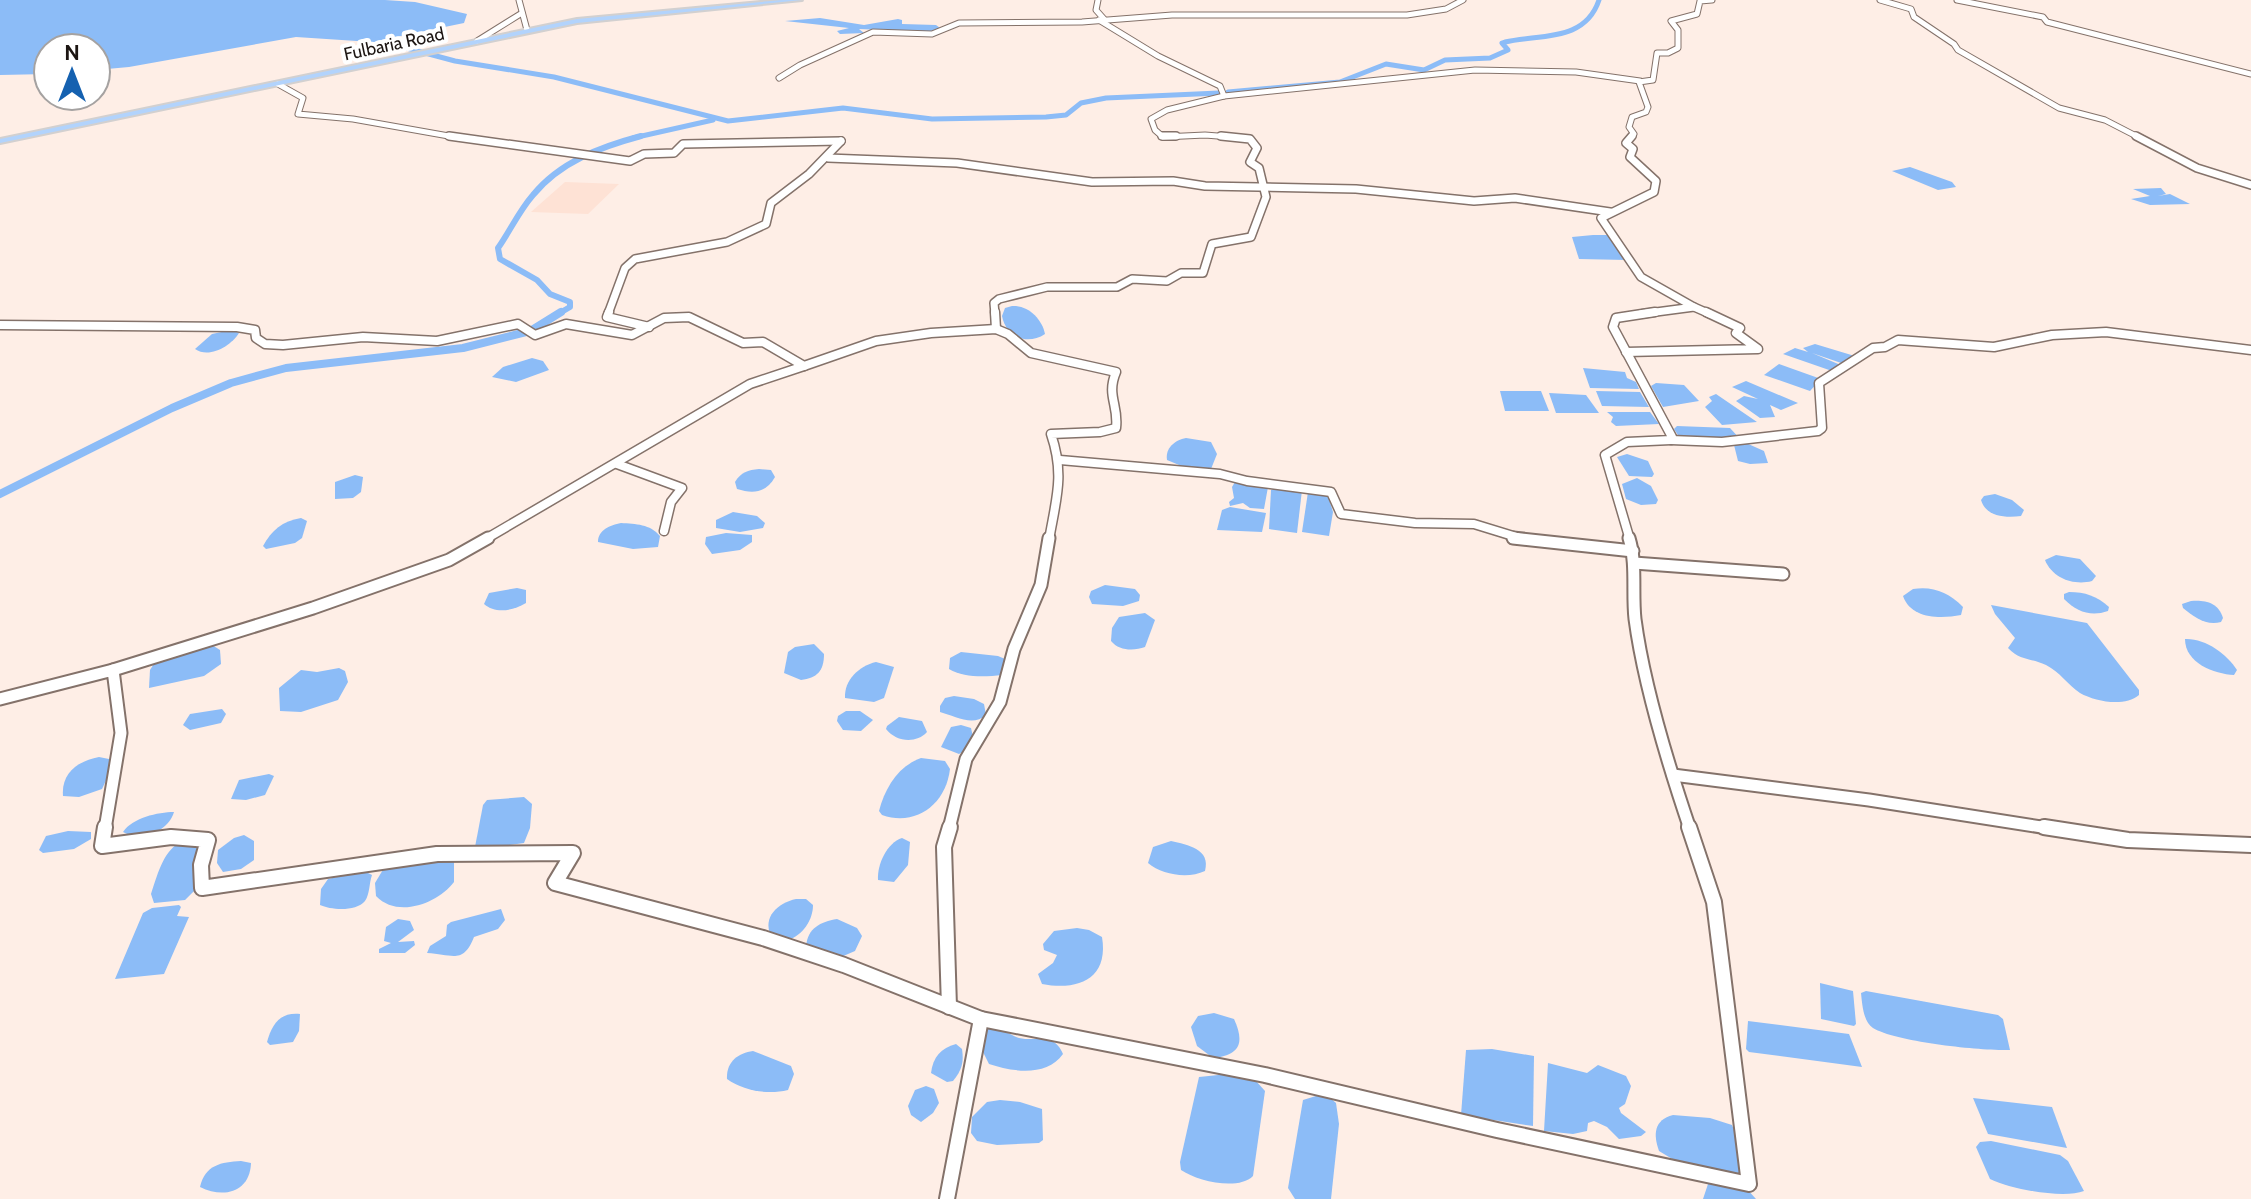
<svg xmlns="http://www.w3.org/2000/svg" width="2251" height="1199" viewBox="0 0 2251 1199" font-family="Cabin,sans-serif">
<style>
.built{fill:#fee2d5}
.water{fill:#8cbcf7}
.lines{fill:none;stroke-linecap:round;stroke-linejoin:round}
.canal-far2{stroke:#8cbcf7;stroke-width:5}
.canal-far1{stroke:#8cbcf7;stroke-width:6}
.canal{stroke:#8cbcf7;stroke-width:8}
.minor-far4-casing{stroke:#84726a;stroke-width:7}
.minor-far3-casing{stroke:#84726a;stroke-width:10}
.minor-far2-casing{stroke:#84726a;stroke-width:11}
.minor-far1-casing{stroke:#84726a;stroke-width:15}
.minor-casing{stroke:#84726a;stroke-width:18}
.major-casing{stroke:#d2d0d0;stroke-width:4}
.minor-far4{stroke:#fff;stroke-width:5}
.minor-far3{stroke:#fff;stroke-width:7}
.minor-far2{stroke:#fff;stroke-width:8}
.minor-far1{stroke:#fff;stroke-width:11}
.minor{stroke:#fff;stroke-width:14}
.major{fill:#b2d3fc;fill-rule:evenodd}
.labels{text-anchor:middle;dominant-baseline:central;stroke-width:8;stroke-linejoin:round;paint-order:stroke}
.far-street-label{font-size:18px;fill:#1d1613;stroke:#fff}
</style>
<rect width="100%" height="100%" fill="#feeee6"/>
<polygon class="built" points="565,182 619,184 588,214 531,212"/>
<g class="water">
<polygon points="0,0 385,0 415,2 467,14 464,23 372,42 296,37 129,67 96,70 96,48 48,48 48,74 0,75"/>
<polygon points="820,18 864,25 898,19 902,20 902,24 936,25 940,28 928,32 859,29 864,33 840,34 837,31 849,28 785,21"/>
<polygon points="1910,167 1952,182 1956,187 1938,190 1892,171"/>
<polygon points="2161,188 2166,194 2158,196 2170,194 2190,204 2150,205 2131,199 2150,196 2133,189"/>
<polygon points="1593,235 1609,235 1627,260 1579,259 1572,237"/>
<path d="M1012 306C1028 305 1042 319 1045 334 1027 346 1006 337 1002 316L1005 308Z"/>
<path d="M231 330 239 333C231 346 209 359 195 349L212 334Z"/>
<polygon points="1815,344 1858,357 1844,364 1812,353 1843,366 1832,371 1783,354 1795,348 1808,352 1803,348"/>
<polygon points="532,358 543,361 549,370 516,382 492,377 503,367"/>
<polygon points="1779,364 1821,379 1810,391 1764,375"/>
<polygon points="1583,368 1625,372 1627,378 1636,382 1639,389 1590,388"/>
<polygon points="1746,381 1798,403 1781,410 1770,405 1775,417 1760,418 1736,401 1744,396 1758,399 1732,387"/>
<polygon points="1656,383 1684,385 1699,401 1663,407 1651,386"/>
<polygon points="1500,391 1541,391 1549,411 1505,411"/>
<polygon points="1596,391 1640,392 1649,407 1602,406"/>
<polygon points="1549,393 1586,395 1599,413 1556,413"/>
<polygon points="1716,394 1757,422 1722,425 1705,407 1712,401 1709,397"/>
<polygon points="1607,412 1650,412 1659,424 1616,426 1611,422 1613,417"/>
<polygon points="1677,426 1730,428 1741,440 1681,440 1674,429"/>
<path d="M1186 438 1211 442 1217 454 1211 469 1184 467 1167 460C1165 448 1175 440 1186 438Z"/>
<polygon points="1746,443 1764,451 1768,463 1750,464 1738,461 1734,445"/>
<polygon points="1627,454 1648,461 1654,474 1652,477 1629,476 1617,457"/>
<path d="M759 469 771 470 775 477C766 493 753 494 737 489L735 482C741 472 748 470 759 469Z"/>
<polygon points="355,475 363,477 361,492 353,498 335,499 335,482"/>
<polygon points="1637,478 1651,486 1658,500 1656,504 1641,505 1626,499 1622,484"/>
<polygon points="1235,482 1268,487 1264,509 1250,508 1243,503 1230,506 1229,502 1234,498 1232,487"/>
<polygon points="1276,488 1302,490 1297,533 1269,529 1271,490"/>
<polygon points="1308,492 1327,492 1333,512 1329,536 1302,532"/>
<path d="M1995 494 2012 500 2024 510 2021 516C2006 518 1986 517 1981 500L1984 496Z"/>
<polygon points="1230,507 1266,513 1262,532 1217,530 1222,510"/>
<polygon points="733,512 757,516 765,523 763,528 740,532 716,528 716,520"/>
<path d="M301 518 307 521 302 538 295 543 266 549 263 546C272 530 282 521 301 518Z"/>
<path d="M621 523C636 524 650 524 660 536L658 547 633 549 598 542C598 530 610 525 621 523Z"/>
<polygon points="726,533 752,535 752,542 740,550 712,554 705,544 706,537"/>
<path d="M2056 555 2080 559 2096 576 2092 581C2074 586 2052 578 2045 560Z"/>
<polygon points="1105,585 1135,589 1140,595 1139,601 1123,606 1092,604 1089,597 1091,591"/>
<path d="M517 588 526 590V603C513 611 495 614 484 604L489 593Z"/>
<path d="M1913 589C1933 586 1948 592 1963 607L1961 615C1940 619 1911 619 1903 596Z"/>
<path d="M2069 592C2085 592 2097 596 2109 607L2108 611C2091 617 2077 612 2064 599V594Z"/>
<path d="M2191 601C2205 600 2218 602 2223 618L2221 622C2206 626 2194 617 2183 608L2182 604Z"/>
<path d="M1991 605 2087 623 2139 690V695C2125 707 2096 702 2080 693 2068 685 2060 672 2046 665 2032 658 2020 661 2008 648L2015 638 1995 614Z"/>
<path d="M1145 613 1155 620 1145 647C1134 651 1119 651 1111 641L1112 628 1119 617Z"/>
<path d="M2185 639C2205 638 2227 654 2237 670L2234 675C2214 674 2185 663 2185 639Z"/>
<path d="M814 644 824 654C824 671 817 678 801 680L784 673 788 652 795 647Z"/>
<polygon points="212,645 220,650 221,664 204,676 149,688 150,670 155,662"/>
<path d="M961 652 998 656 1005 659 1002 675C985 677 964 678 949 669L950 658Z"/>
<path d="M876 662 894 667 884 698 874 702 845 698C844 680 859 666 876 662Z"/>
<polygon points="339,668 345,671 348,682 338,700 301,712 280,711 279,688 301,670 317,672"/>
<path d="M954 696 974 699 984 704 986 715C973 727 955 716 940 712V706L945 698Z"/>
<polygon points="222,709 226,714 221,723 190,730 183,725 190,714"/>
<polygon points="846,711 860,711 873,720 861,731 843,730 837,721 838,716"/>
<path d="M899 717 922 721 927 732C916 744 896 742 886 729L887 726Z"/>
<polygon points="961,725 971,728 973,737 966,750 959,754 941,747 951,727"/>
<path d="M99 757 109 759 111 770 102 789 79 797 63 796C61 773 78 761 99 757Z"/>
<path d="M921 758 945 761 950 769C946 804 916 827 882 815L879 811C885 788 898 766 921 758Z"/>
<polygon points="269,774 274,776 265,795 246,800 231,799 239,780"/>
<polygon points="524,797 532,804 530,828 524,843 481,849 475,847 483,805 487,800"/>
<path d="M174 812C168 832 141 842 123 832 132 818 158 812 174 812Z"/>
<polygon points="68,831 91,832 91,839 74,849 43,853 39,850 46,836"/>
<polygon points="244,835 254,841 254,860 241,869 223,872 217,863 218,850 234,838"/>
<path d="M902 838 910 842 908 865 894 882 878 880C877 864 887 843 902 838Z"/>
<path d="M1171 841C1188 845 1211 849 1205 871 1188 879 1162 875 1148 863L1153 847Z"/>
<path d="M179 843H199L195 890 185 900 154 903 151 894C157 877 162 853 179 843Z"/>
<path d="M454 857V882C438 903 398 919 376 896L375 883 384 868Z"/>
<path d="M364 871 372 875C369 883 370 894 365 901 356 912 331 910 320 905L321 889 328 879Z"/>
<path d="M796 899H806L813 905C813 920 803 935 788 940L771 936C762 917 778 903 796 899Z"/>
<polygon points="179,905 181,907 177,916 189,917 164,974 115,979 143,913 152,908"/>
<path d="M501 909 505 920 498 929 474 937C463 965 452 954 427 953L430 946 446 936 447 925 451 922Z"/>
<polygon points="398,919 410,921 414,930 398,942 414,941 415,945 405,953 379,953 379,949 391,943 384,941 386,927"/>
<path d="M837 919 857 928 862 936 855 951 841 957 806 946C808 928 820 922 837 919Z"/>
<path d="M1077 928 1089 930 1102 937C1109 979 1078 991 1042 984L1038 974 1053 963 1057 955 1044 950 1043 944 1054 931Z"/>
<polygon points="1820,983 1853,991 1856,1024 1854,1026 1821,1019"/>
<path d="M1866 991 1998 1015 2003 1019 2010 1050C1982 1051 1896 1042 1873 1028 1863 1022 1862 1002 1861 993Z"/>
<path d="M1214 1013 1234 1019C1245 1043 1240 1055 1213 1058L1197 1046 1191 1027 1198 1016Z"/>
<path d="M300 1014 299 1031 293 1042 270 1045 267 1042C272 1024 280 1012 300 1014Z"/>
<polygon points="1748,1021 1849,1034 1862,1067 1749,1052 1746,1049"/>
<path d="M990 1025C1001 1027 1009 1035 1019 1038 1037 1042 1054 1032 1063 1054 1047 1077 1013 1072 989 1064L980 1046 984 1028Z"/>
<path d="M956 1044 962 1049C964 1062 962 1070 953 1081L947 1082 931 1073C933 1057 941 1048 956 1044Z"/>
<polygon points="1492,1049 1534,1056 1533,1126 1461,1115 1466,1050"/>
<path d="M753 1051 791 1066 794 1074 788 1090C768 1095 744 1091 727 1079 726 1062 738 1053 753 1051Z"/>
<polygon points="1548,1063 1587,1073 1598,1065 1626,1076 1631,1086 1625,1104 1619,1108 1621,1113 1646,1132 1641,1136 1619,1139 1607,1127 1594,1121 1588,1123 1587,1131 1573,1134 1544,1131"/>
<path d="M1228 1074 1256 1081 1265 1091 1253 1176C1238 1191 1197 1181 1181 1170L1180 1162 1199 1077Z"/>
<polygon points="926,1086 934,1089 939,1103 933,1113 921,1122 911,1115 908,1106 915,1090"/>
<polygon points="1316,1096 1329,1097 1336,1103 1339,1124 1331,1199 1295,1199 1288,1188 1303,1100"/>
<polygon points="1973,1098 2052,1107 2067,1148 1988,1134"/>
<polygon points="1000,1100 1020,1102 1042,1109 1043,1140 1039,1143 997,1145 977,1141 971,1133 972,1117 987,1102"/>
<path d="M1673 1115 1710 1118 1732 1125 1738 1140 1739 1173 1732 1174 1679 1163 1659 1151C1653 1134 1654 1120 1673 1115Z"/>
<path d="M1991 1141 2060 1155 2068 1161 2084 1191C2063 1199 2010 1189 1990 1179L1976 1147 1980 1142Z"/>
<path d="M241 1161 251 1163C250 1192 224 1199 200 1187 205 1165 221 1162 241 1161Z"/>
<polygon points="1718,1183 1746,1188 1756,1199 1703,1199 1708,1184"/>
</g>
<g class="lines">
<g class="canal-far2">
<polyline points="369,38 455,61 554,77 728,121 843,108 932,119 1046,117 1066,115 1081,103 1106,98 1219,93"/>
<path d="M1228 92 1340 82 1386 64 1424 70 1445 60 1490 58 1508 50 1502 43 1505 42C1541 34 1585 42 1599 0"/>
<polyline points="633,138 713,120"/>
</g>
<path class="canal-far1" d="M558 314 570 307V302L550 294 537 280 500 259 498 248C510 231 519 211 533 195 560 162 600 147 641 136"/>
<g class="canal">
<polyline points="532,330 561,312"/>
<polyline points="0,494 172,408 231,383 286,368 463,348 526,332"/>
</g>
<defs>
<g id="minor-far4">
<polyline points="519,0 527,30"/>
<polyline points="1098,0 1096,10 1104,19"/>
<polyline points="1880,0 1911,9 1914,17 1954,44 1958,50 2059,108 2105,120 2140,138"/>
<polyline points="1957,0 2043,17 2047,22 2251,74"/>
<polyline points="1099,20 1158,56 1220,86 1224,96 1167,110 1151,119 1155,130 1163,137 1205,135 1243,138"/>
<polyline points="477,41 522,13"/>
<polyline points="779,78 800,65 873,32 932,34 959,23 1082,22 1172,15 1407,15 1446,9 1463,0"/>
<polyline points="278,84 303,98 298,114 353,119 460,138"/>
<polyline points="1224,96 1475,70 1576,72 1640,81"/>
<polyline points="1630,138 1634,134 1629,127 1632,117 1646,112 1648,107 1639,82 1653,80 1657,53 1668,53 1678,48 1678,30 1671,21 1697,14 1700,1 1712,0"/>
</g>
<g id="minor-far3">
<polyline points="449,136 630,161 644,154 674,153 683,144 841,141"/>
<polyline points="1162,136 1176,136"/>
<polyline points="1632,136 1626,143 1633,149 1630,157 1656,181 1654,192 1601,218 1641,277 1694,307 1641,314"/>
<polyline points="2136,136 2197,168 2251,185"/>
<polyline points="828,158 957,163 1092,182 1173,181 1205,186 1356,189 1474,201 1515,198 1610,212"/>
<polyline points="1694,307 1710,314"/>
<polyline points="608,314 625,268 635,259 727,242 766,224 771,203 809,174 841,141"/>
<polyline points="995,314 994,303 999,299 1047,287 1117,287 1132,279 1167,281 1181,273 1203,273 1212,244 1251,237 1266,197 1259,168 1250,162 1257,148 1250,139 1221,136"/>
</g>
<g id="minor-far2">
<polyline points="609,312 607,317 649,327"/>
<polyline points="995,312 996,329"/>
<path d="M0 325 237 327 255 330 256 338 265 344 283 345 363 337 437 341 518 324 535 335 566 324 632 335 664 318 689 317 743 343 763 342 804 366 876 341 931 333 996 329 1008 334 1031 353 1116 372C1106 396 1119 405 1116 428L1100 432 1051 434C1065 475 1056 499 1049 540"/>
<polyline points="1626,352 1758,349 1736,333 1740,328 1706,312"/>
<polyline points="1671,440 1722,442 1818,431 1822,428 1819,383 1873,348 1885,347 1898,340 1994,347 2052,335 2106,332 2251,350"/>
<polyline points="1060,460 1220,474 1247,481 1331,492 1341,514 1415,523 1474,524 1526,540"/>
<polyline points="617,464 682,488 671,502 664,531"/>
<polyline points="484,540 750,384 804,366"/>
<polyline points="1630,540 1605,455 1627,442 1671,440 1672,437 1613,327 1616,318 1655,312"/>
</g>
<g id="minor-far1">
<polyline points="1513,538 1633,551"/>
<path d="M1629 538C1637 564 1632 592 1635 619 1644 687 1668 764 1690 829"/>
<polyline points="1634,563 1783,574"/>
<polyline points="113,670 313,608 449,560 488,538"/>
<polyline points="0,699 113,670 121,733 105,829"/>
<polyline points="1673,775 1869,800 2054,829"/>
<polyline points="949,829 966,759 1000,702 1014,649 1041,585 1049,538"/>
</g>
<g id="minor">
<polyline points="105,827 102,846 171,837 208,840 201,865 202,888 437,854 573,853 555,883 763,938 844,965 981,1019 947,1199"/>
<polyline points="2044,827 2128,840 2251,845"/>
<polyline points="949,1007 944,847 950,827"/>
<polyline points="981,1019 1265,1075 1497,1130 1749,1184 1714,902 1689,827"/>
</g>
<polygon id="major" points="782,0 802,0 577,23 0,143 0,139 577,19"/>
</defs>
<use href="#minor-far4" class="minor-far4-casing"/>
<use href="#minor-far3" class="minor-far3-casing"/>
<use href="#minor-far2" class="minor-far2-casing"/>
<use href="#minor-far1" class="minor-far1-casing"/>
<use href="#minor" class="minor-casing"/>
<use href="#major" class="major-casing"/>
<use href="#minor-far4" class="minor-far4"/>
<use href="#minor-far3" class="minor-far3"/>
<use href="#minor-far2" class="minor-far2"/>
<use href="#minor-far1" class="minor-far1"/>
<use href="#minor" class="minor"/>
<use href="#major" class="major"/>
</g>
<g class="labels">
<g class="far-street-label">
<text transform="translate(394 44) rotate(-12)">Fulbaria Road</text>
</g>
</g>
<g transform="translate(72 72)"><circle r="38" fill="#ffffff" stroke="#a5a2a1" stroke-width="2"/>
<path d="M0-6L14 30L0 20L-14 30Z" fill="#1561b0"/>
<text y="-12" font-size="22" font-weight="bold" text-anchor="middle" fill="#1d1613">N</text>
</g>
</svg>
